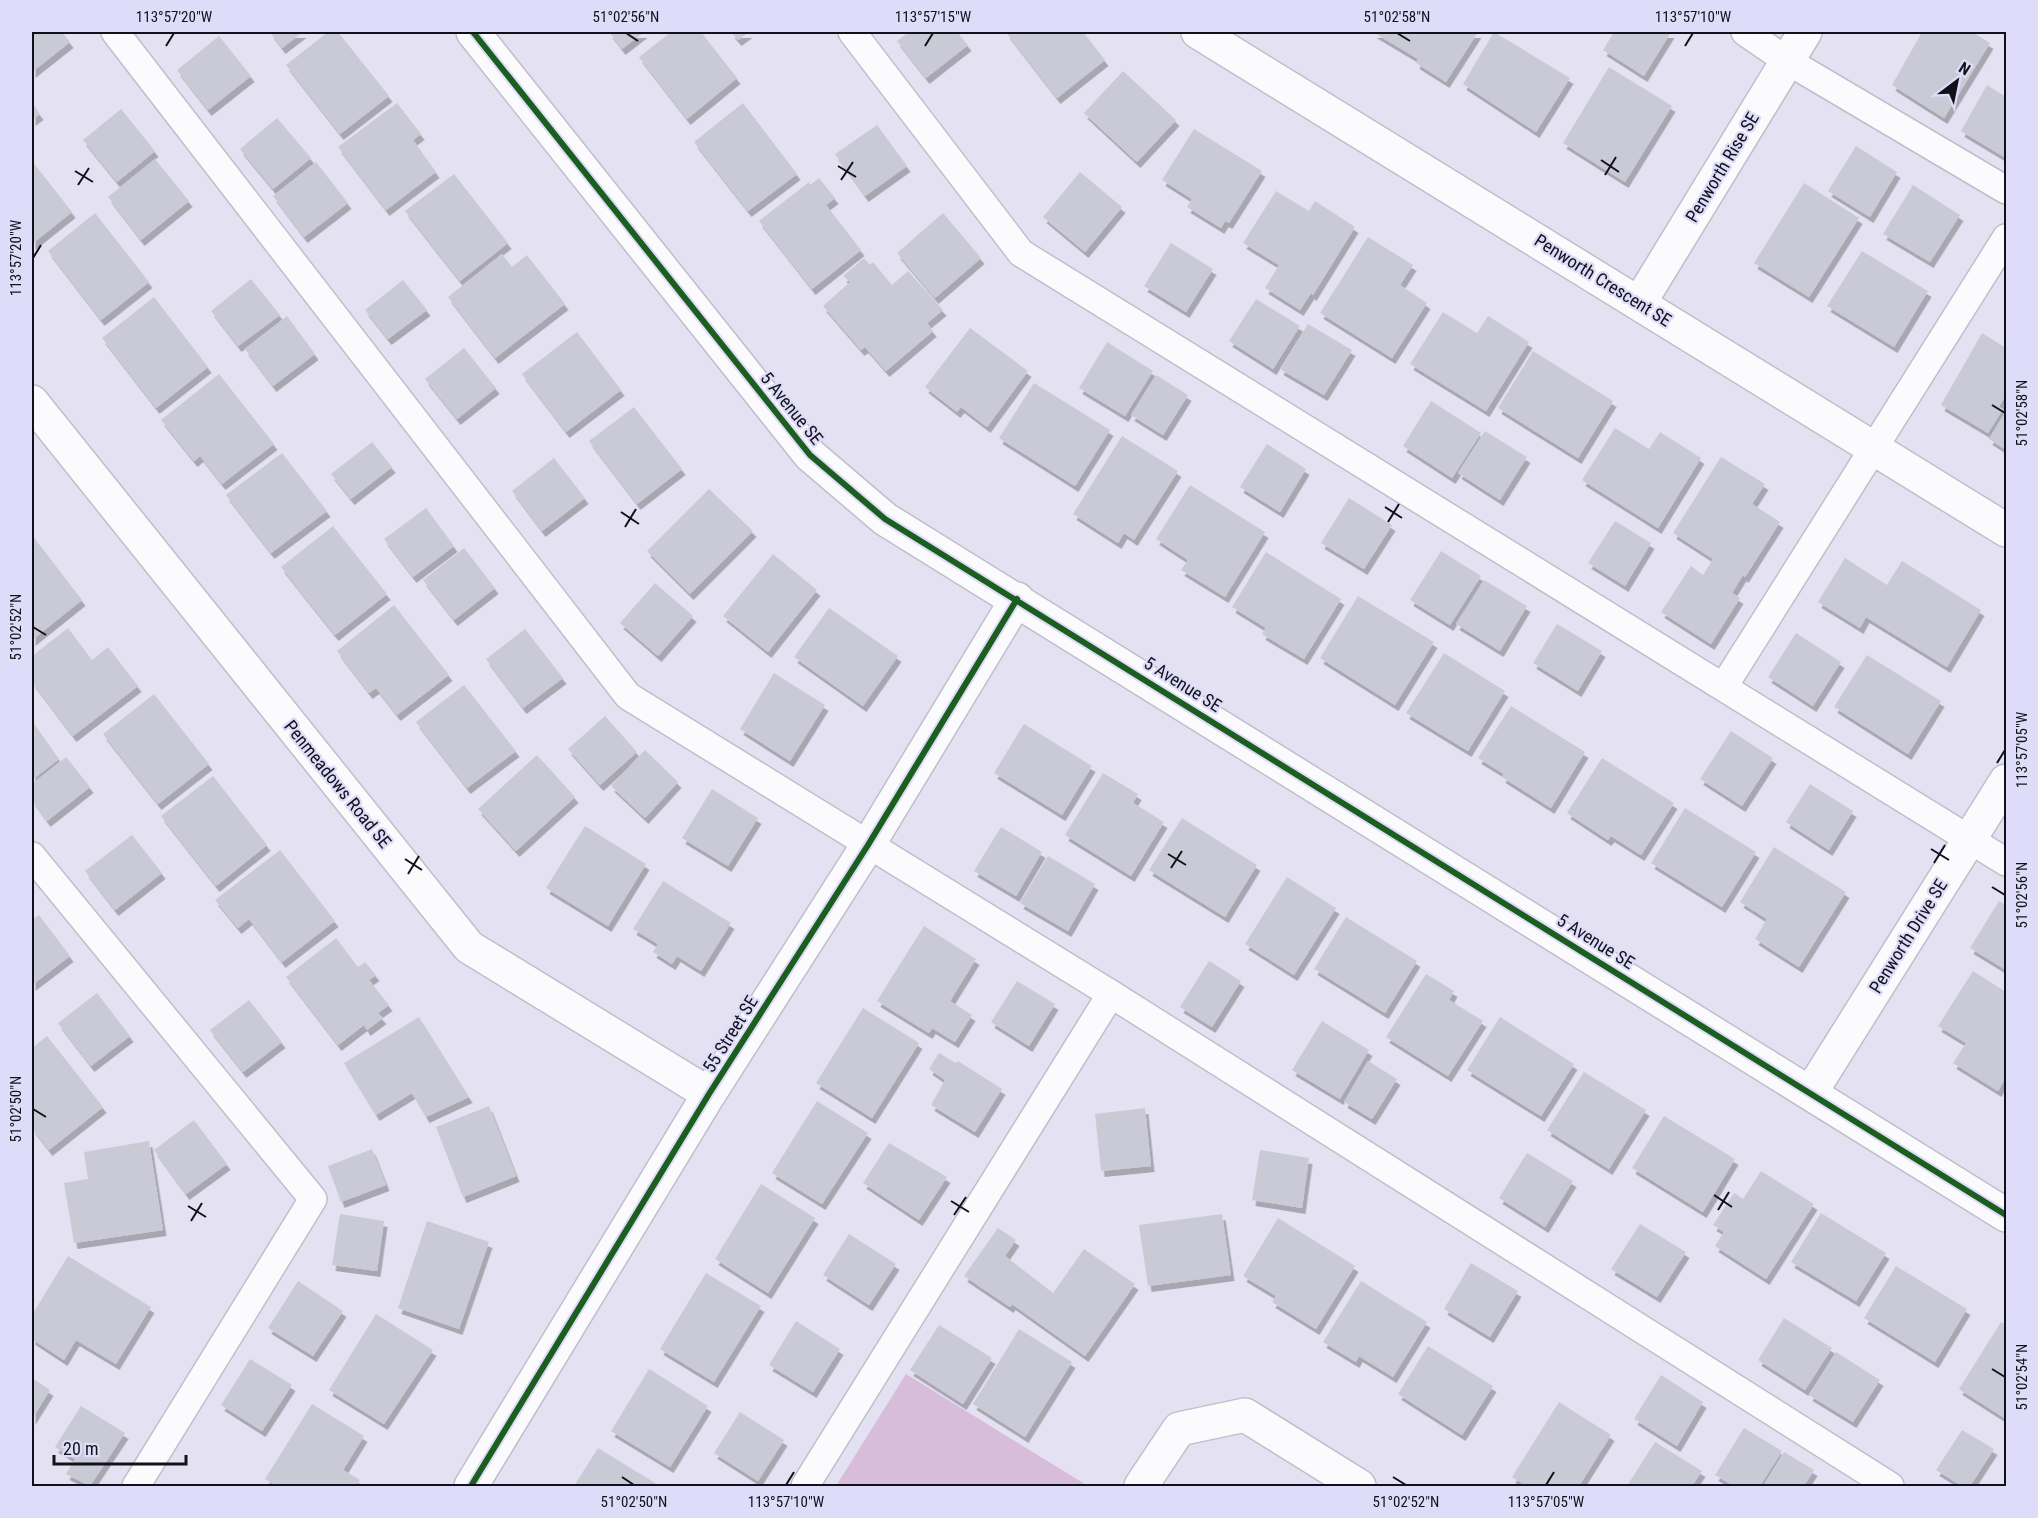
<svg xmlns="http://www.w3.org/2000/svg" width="2038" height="1518" viewBox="0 0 2038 1518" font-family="'Roboto Condensed',sans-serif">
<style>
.green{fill:#d7bdd9}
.building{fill:#c9cad6;filter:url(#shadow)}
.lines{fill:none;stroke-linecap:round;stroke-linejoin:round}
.lane-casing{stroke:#c0becb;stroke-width:30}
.street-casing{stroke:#c0becb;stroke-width:36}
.lane{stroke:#fbfbfd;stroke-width:27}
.street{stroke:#fbfbfd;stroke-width:33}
.cycleway-casing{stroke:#dedcf8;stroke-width:10}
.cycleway{stroke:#1b5e20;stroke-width:6}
.ticks{fill:none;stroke:#11111a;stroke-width:2}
.labels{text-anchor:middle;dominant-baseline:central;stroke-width:4.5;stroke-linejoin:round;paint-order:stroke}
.street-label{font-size:18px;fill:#11111a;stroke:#dedcf8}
.neatline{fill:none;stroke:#11111a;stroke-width:2}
.ticks-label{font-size:15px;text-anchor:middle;fill:#11111a}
</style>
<defs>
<filter id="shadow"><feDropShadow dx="3.5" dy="6" stdDeviation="0" flood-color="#0004"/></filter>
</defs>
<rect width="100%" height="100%" fill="#e4e2f2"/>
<polygon class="green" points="906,1374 1088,1486 836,1486"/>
<g class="building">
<polygon points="32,32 62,32 70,42 32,72"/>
<polygon points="270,32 303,32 282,48"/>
<polygon points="328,32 338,32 389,96 340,134 286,65"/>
<polygon points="609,32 644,32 622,49"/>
<polygon points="671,32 701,32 737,78 687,119 639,57"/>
<polygon points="731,32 749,32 738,40"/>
<polygon points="909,32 957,32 968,45 926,78 897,41"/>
<polygon points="1006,32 1083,32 1105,60 1057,98"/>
<polygon points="1373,32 1478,32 1446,82 1416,63 1418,59"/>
<polygon points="1494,32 1570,78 1536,132 1463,84"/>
<polygon points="1614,32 1671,32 1644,76 1603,50"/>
<polygon points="1922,32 1972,32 1990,43 1944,118 1892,85"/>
<polygon points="219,36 251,76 208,110 177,70"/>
<polygon points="1609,67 1672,106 1625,182 1563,143"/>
<polygon points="1123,71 1176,120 1137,162 1084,113"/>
<polygon points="1987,85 2006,97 2006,158 1961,131"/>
<polygon points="32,103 40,114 32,120"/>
<polygon points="397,103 421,134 413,140 436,172 386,210 338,147"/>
<polygon points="743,103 797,174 748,211 694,142"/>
<polygon points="121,109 155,151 117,182 83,140"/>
<polygon points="277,118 311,158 273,189 240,149"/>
<polygon points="877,125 907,166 865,196 835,154"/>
<polygon points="1194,129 1262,171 1229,223 1225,221 1221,228 1187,207 1192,199 1162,180"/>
<polygon points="1856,146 1897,172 1870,217 1828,191"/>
<polygon points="155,159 189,201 141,240 108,197"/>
<polygon points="32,161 72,212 32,244"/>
<polygon points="316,162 348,203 304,237 273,196"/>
<polygon points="1080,172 1122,207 1085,252 1043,217"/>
<polygon points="454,174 508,243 460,281 405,211"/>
<polygon points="819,178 835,198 826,205 861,250 812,289 759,221 809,182 810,185"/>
<polygon points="1804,183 1859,218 1809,297 1754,263"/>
<polygon points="1913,185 1960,215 1930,262 1883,234"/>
<polygon points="1276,191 1309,211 1315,201 1355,227 1313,295 1311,293 1300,310 1265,288 1279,265 1243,243"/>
<polygon points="95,213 149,282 101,320 48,251"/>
<polygon points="943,213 981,258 935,298 897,253"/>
<polygon points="1368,237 1413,265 1400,285 1427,303 1392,358 1320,313"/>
<polygon points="1171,243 1213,269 1186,312 1144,286"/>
<polygon points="1862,251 1928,291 1894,347 1827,306"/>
<polygon points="502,254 512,267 527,255 565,304 495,358 448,297"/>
<polygon points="864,258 870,265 873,262 892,285 908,271 943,310 927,323 933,331 886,371 865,347 861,350 823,306 850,282 843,276"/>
<polygon points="251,279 280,315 238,346 211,311"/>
<polygon points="403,280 427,310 388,339 365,310"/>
<polygon points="154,297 208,367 156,408 102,338"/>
<polygon points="1256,299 1300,326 1273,369 1229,341"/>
<polygon points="1443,312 1477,333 1488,316 1529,342 1486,411 1410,364"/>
<polygon points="287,316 315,354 273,386 245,349"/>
<polygon points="1308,324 1352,350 1324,395 1280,369"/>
<polygon points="970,328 1028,371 987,427 961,407 957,412 925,387"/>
<polygon points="577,332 621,390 566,432 522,374"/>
<polygon points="1982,333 2006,348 2006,394 1999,407 2003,409 1988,433 1941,405"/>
<polygon points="1107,342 1153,371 1125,416 1079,388"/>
<polygon points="464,348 496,388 457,419 425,379"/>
<polygon points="1533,351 1613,401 1578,458 1498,408"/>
<polygon points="219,374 274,444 222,484 200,456 194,461 161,420"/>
<polygon points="1156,375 1188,395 1163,435 1131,415"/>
<polygon points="1034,383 1110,430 1075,486 999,438"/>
<polygon points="1431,401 1481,433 1452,478 1403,446"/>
<polygon points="634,407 682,469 637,504 589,441"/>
<polygon points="2006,411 2006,450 1989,439"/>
<polygon points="1615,428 1649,449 1660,432 1701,458 1658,528 1582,480"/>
<polygon points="1485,431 1527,457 1500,500 1458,473"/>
<polygon points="1122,436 1178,471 1134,540 1124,533 1118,543 1073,514"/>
<polygon points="372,442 392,467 351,499 331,474"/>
<polygon points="1267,444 1306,469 1280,512 1240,487"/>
<polygon points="282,453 327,511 271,553 226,495"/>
<polygon points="1721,457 1765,484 1752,504 1780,522 1745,577 1743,575 1732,593 1740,598 1711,644 1661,612 1691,566 1703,575 1713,559 1673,533"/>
<polygon points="554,458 585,498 542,531 512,491"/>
<polygon points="1190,485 1265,532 1225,597 1181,570 1188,560 1156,539"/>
<polygon points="709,489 753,531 690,594 647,551"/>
<polygon points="1349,498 1392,525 1364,569 1321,543"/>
<polygon points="426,508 454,546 413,577 384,539"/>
<polygon points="1615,521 1651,543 1625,586 1588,563"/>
<polygon points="333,526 387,594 335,635 281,567"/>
<polygon points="32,535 82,600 32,640"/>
<polygon points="464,548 495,588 454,620 423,580"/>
<polygon points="1441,551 1481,576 1450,625 1410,600"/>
<polygon points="1266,552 1341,599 1304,659 1262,634 1266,628 1232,607"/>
<polygon points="773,554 817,590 768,652 723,616"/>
<polygon points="1845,558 1887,585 1902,561 1981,610 1947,667 1866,617 1860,628 1818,602"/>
<polygon points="1484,580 1527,606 1500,651 1456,624"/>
<polygon points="655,583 693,616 658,656 620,623"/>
<polygon points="1358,596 1434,642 1395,705 1320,658"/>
<polygon points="394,605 449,675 397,715 376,688 369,693 337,651"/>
<polygon points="829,608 898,656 863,706 794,657"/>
<polygon points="1557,624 1602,651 1578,691 1533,663"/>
<polygon points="68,628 92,660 108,647 138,686 73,736 32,682 32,656"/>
<polygon points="525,629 563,678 523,708 486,659"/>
<polygon points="1796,633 1841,662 1813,706 1768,677"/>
<polygon points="1444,653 1505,691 1468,751 1406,713"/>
<polygon points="1867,655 1941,701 1908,754 1834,707"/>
<polygon points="774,673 825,705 790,761 740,729"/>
<polygon points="464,685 516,751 467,788 416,722"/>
<polygon points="154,694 209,764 158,804 103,734"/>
<polygon points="1511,706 1585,752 1551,808 1502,777 1504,774 1478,758"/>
<polygon points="605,716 637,752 600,785 568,749"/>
<polygon points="32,721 59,759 32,780"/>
<polygon points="1024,724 1092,766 1062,815 994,773"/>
<polygon points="1731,731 1773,758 1742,806 1700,779"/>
<polygon points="645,750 678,782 645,818 611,786"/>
<polygon points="537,755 575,797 516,851 478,809"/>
<polygon points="66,757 90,787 47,821 32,800 32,784"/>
<polygon points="1602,758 1674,803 1641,855 1611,836 1608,840 1567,813"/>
<polygon points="1103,773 1138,794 1133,803 1164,822 1131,876 1065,835"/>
<polygon points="213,776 267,845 216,886 161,816"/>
<polygon points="1810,784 1853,811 1829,850 1786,822"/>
<polygon points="712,789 758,818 728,866 682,838"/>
<polygon points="1685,808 1756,852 1722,907 1651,863"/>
<polygon points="1182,818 1257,865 1225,917 1149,870"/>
<polygon points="585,826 646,864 608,926 546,888"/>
<polygon points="1001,827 1042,852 1016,896 974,871"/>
<polygon points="132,835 162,873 115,910 85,871"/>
<polygon points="1774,847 1846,892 1799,967 1755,939 1767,919 1740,902"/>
<polygon points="280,850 335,921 282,962 249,919 238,928 215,900"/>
<polygon points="1048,856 1095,884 1068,931 1020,903"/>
<polygon points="1287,877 1336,908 1294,975 1245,944"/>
<polygon points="663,881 731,923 701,971 677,956 672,964 653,952 658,944 633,929"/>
<polygon points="1999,901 2006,905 2006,970 1970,948"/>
<polygon points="39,915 70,956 32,985 32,920"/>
<polygon points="1346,917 1417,961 1385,1013 1314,969"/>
<polygon points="924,926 976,959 950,1001 972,1015 955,1042 932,1028 929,1033 877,1001"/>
<polygon points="336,938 358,967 365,962 376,975 369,980 389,1005 378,1013 383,1018 367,1030 364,1025 338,1045 286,977"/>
<polygon points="1209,961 1241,981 1212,1027 1180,1007"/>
<polygon points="1973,971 2006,992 2006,1077 1998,1091 1953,1063 1966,1043 1938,1026"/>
<polygon points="1426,974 1454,991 1449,1000 1483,1021 1448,1076 1386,1037"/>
<polygon points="1017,981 1055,1004 1029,1046 991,1022"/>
<polygon points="97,993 130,1036 91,1066 58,1023"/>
<polygon points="249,1000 282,1042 243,1072 210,1030"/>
<polygon points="863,1008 919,1043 872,1118 816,1083"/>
<polygon points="419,1017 469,1097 426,1117 412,1093 376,1115 344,1063"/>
<polygon points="1500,1017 1574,1064 1541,1116 1467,1070"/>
<polygon points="1322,1021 1369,1050 1340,1099 1292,1070"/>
<polygon points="47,1036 103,1107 49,1150 32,1128 32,1048"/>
<polygon points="939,1053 956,1063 958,1061 1002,1089 975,1132 931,1105 945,1080 929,1069"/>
<polygon points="1368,1061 1397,1079 1372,1119 1344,1102"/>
<polygon points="1584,1072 1646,1110 1609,1169 1547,1130"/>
<polygon points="817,1101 868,1133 822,1204 772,1173"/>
<polygon points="489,1106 516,1176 463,1197 436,1127"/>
<polygon points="1145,1108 1151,1166 1101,1171 1095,1114"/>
<polygon points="1664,1116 1735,1159 1703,1212 1632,1168"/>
<polygon points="194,1120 227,1164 186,1194 154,1150"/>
<polygon points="149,1141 163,1230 74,1243 64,1183 88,1179 84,1152"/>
<polygon points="889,1143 947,1177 919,1220 863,1183"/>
<polygon points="372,1149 386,1185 341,1202 328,1166"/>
<polygon points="1260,1150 1309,1158 1302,1208 1252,1200"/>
<polygon points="1527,1153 1573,1181 1545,1227 1499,1198"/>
<polygon points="1761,1171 1814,1204 1766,1279 1715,1246 1724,1232 1713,1225 1734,1193 1743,1199"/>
<polygon points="761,1184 815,1218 768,1293 715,1259"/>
<polygon points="1821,1213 1886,1253 1856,1301 1791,1262"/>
<polygon points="340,1214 384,1221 377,1271 332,1265"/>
<polygon points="1222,1214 1231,1275 1148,1286 1139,1225"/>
<polygon points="1278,1218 1355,1266 1316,1329 1272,1302 1276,1296 1243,1276"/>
<polygon points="427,1221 489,1242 459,1329 398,1308"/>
<polygon points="1640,1224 1686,1252 1657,1297 1611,1269"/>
<polygon points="998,1228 1016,1240 1005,1256 1053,1293 1084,1249 1135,1284 1085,1356 1012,1304 1010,1307 964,1276"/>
<polygon points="849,1234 896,1264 869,1305 823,1275"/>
<polygon points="68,1256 151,1307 116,1364 76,1340 64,1360 32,1339 32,1315"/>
<polygon points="1471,1263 1518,1291 1490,1337 1444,1309"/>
<polygon points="1896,1266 1967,1309 1935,1362 1864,1318"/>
<polygon points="706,1273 761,1306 714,1382 660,1349"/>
<polygon points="298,1281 343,1311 313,1356 268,1328"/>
<polygon points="1361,1281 1427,1322 1393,1377 1359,1356 1356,1362 1323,1342"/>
<polygon points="376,1314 433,1350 384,1424 329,1390"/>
<polygon points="1784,1318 1832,1348 1805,1390 1758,1360"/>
<polygon points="796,1321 840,1349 813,1392 769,1365"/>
<polygon points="2001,1322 2006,1325 2006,1419 1959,1389"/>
<polygon points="939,1325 992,1358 963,1404 910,1370"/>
<polygon points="1019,1329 1072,1362 1025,1437 973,1404"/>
<polygon points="1428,1346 1493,1386 1462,1435 1398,1394"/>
<polygon points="1836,1352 1880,1380 1853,1422 1809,1395"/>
<polygon points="250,1359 292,1385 262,1431 221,1405"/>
<polygon points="649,1369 708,1406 670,1467 611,1431"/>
<polygon points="1661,1375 1703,1402 1677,1446 1634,1419"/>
<polygon points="32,1378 50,1390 32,1419"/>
<polygon points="1559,1402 1611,1435 1579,1486 1527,1486 1512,1477"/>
<polygon points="312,1404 364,1436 343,1470 360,1480 356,1486 277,1486 265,1479"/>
<polygon points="81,1406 125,1433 90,1486 66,1474 75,1459 55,1447"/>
<polygon points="740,1412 784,1440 758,1481 714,1453"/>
<polygon points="1744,1428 1782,1451 1760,1486 1734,1486 1715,1475"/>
<polygon points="1962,1430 1994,1449 1970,1486 1962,1486 1936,1470"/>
<polygon points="1655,1442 1702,1471 1692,1486 1627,1486"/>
<polygon points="598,1448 660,1486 574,1486"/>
<polygon points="1784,1452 1814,1470 1804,1486 1763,1486"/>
</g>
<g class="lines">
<defs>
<g id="lane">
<polyline points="115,32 628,696 1111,994 1890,1486"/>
<polyline points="852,32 1021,253 2006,862"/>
<polyline points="1745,32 1786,60 2006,190"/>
<polyline points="1724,686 2006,238"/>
<polyline points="32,856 313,1199 136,1486"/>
<polyline points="805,1486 1111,994"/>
</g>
<g id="street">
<polyline points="473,32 810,455 885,519 2006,1215"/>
<polyline points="1198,32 2006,530"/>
<polyline points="1640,302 1805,32"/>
<polyline points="32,402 469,947 709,1094"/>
<polyline points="1811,1092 2006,781"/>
<polyline points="471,1486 709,1094 868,845 1017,599"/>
<polyline points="1141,1486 1179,1429 1245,1415 1359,1486"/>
</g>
</defs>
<use href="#lane" class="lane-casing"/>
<use href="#street" class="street-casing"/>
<use href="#lane" class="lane"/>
<use href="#street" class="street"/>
<defs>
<g id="cycleway">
<polyline points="473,32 810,455 885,519 2006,1215"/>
<polyline points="471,1486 709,1094 868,845 1017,599"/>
</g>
</defs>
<use href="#cycleway" class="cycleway-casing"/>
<use href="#cycleway" class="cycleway"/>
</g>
<path class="ticks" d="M626 33 638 41M1397 33 1410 41M166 46 174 33M925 46 933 33M1685 46 1693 33M1601 160 1619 172M838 166 856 177M75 171 93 182M1605 175 1616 157M841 180 853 162M78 185 89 168M33 258 41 245M1992 405 2005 413M1385 507 1402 518M621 512 639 524M1388 522 1399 504M625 527 636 509M33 627 46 635M1997 763 2005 750M1931 849 1949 860M1168 854 1186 865M405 859 422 870M1934 863 1945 845M1171 868 1182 851M408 874 419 856M1992 887 2005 895M33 1109 46 1117M1714 1195 1732 1207M951 1201 969 1212M188 1206 206 1217M1718 1210 1729 1192M954 1215 966 1197M191 1221 202 1203M1992 1369 2005 1377M622 1477 634 1485M1393 1477 1406 1485M786 1485 794 1472M1546 1485 1554 1472"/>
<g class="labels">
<g class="street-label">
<text transform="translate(1722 167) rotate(-59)">Penworth Rise SE</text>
<text transform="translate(1603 280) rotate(32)">Penworth Crescent SE</text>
<text transform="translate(792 408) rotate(51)">5 Avenue SE</text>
<text transform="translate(1183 684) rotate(32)">5 Avenue SE</text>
<text transform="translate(338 784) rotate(51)">Penmeadows Road SE</text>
<text transform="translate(1908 936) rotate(-58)">Penworth Drive SE</text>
<text transform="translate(1596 941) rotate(32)">5 Avenue SE</text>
<text transform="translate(730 1034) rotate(-58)">55 Street SE</text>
</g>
</g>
<rect width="2038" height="1518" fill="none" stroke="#dedcf8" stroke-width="66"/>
<g transform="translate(1957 81) rotate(32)" stroke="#dedcf8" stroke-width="4.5" paint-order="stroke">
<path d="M0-4.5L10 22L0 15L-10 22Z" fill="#11111a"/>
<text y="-9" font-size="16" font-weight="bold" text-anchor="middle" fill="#11111a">N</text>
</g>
<path d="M54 1455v9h132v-9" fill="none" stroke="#11111a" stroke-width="3"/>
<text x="63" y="1455" font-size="18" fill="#11111a" stroke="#dedcf8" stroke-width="4.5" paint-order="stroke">20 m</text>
<rect x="33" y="33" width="1972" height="1452" class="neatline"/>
<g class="ticks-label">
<text x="174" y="22">113°57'20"W</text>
<text x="626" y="22">51°02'56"N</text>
<text x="933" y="22">113°57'15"W</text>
<text x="1397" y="22">51°02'58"N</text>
<text x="1693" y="22">113°57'10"W</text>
<text transform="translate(16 258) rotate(-90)" y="5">113°57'20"W</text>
<text transform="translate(2022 413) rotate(-90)" y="5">51°02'58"N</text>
<text transform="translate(16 627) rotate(-90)" y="5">51°02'52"N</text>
<text transform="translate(2022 750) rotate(-90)" y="5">113°57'05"W</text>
<text transform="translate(2022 895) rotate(-90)" y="5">51°02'56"N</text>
<text transform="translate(16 1109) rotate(-90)" y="5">51°02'50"N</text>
<text transform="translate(2022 1377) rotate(-90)" y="5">51°02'54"N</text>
<text x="634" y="1507">51°02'50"N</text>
<text x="786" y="1507">113°57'10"W</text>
<text x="1406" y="1507">51°02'52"N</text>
<text x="1546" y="1507">113°57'05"W</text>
</g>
</svg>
